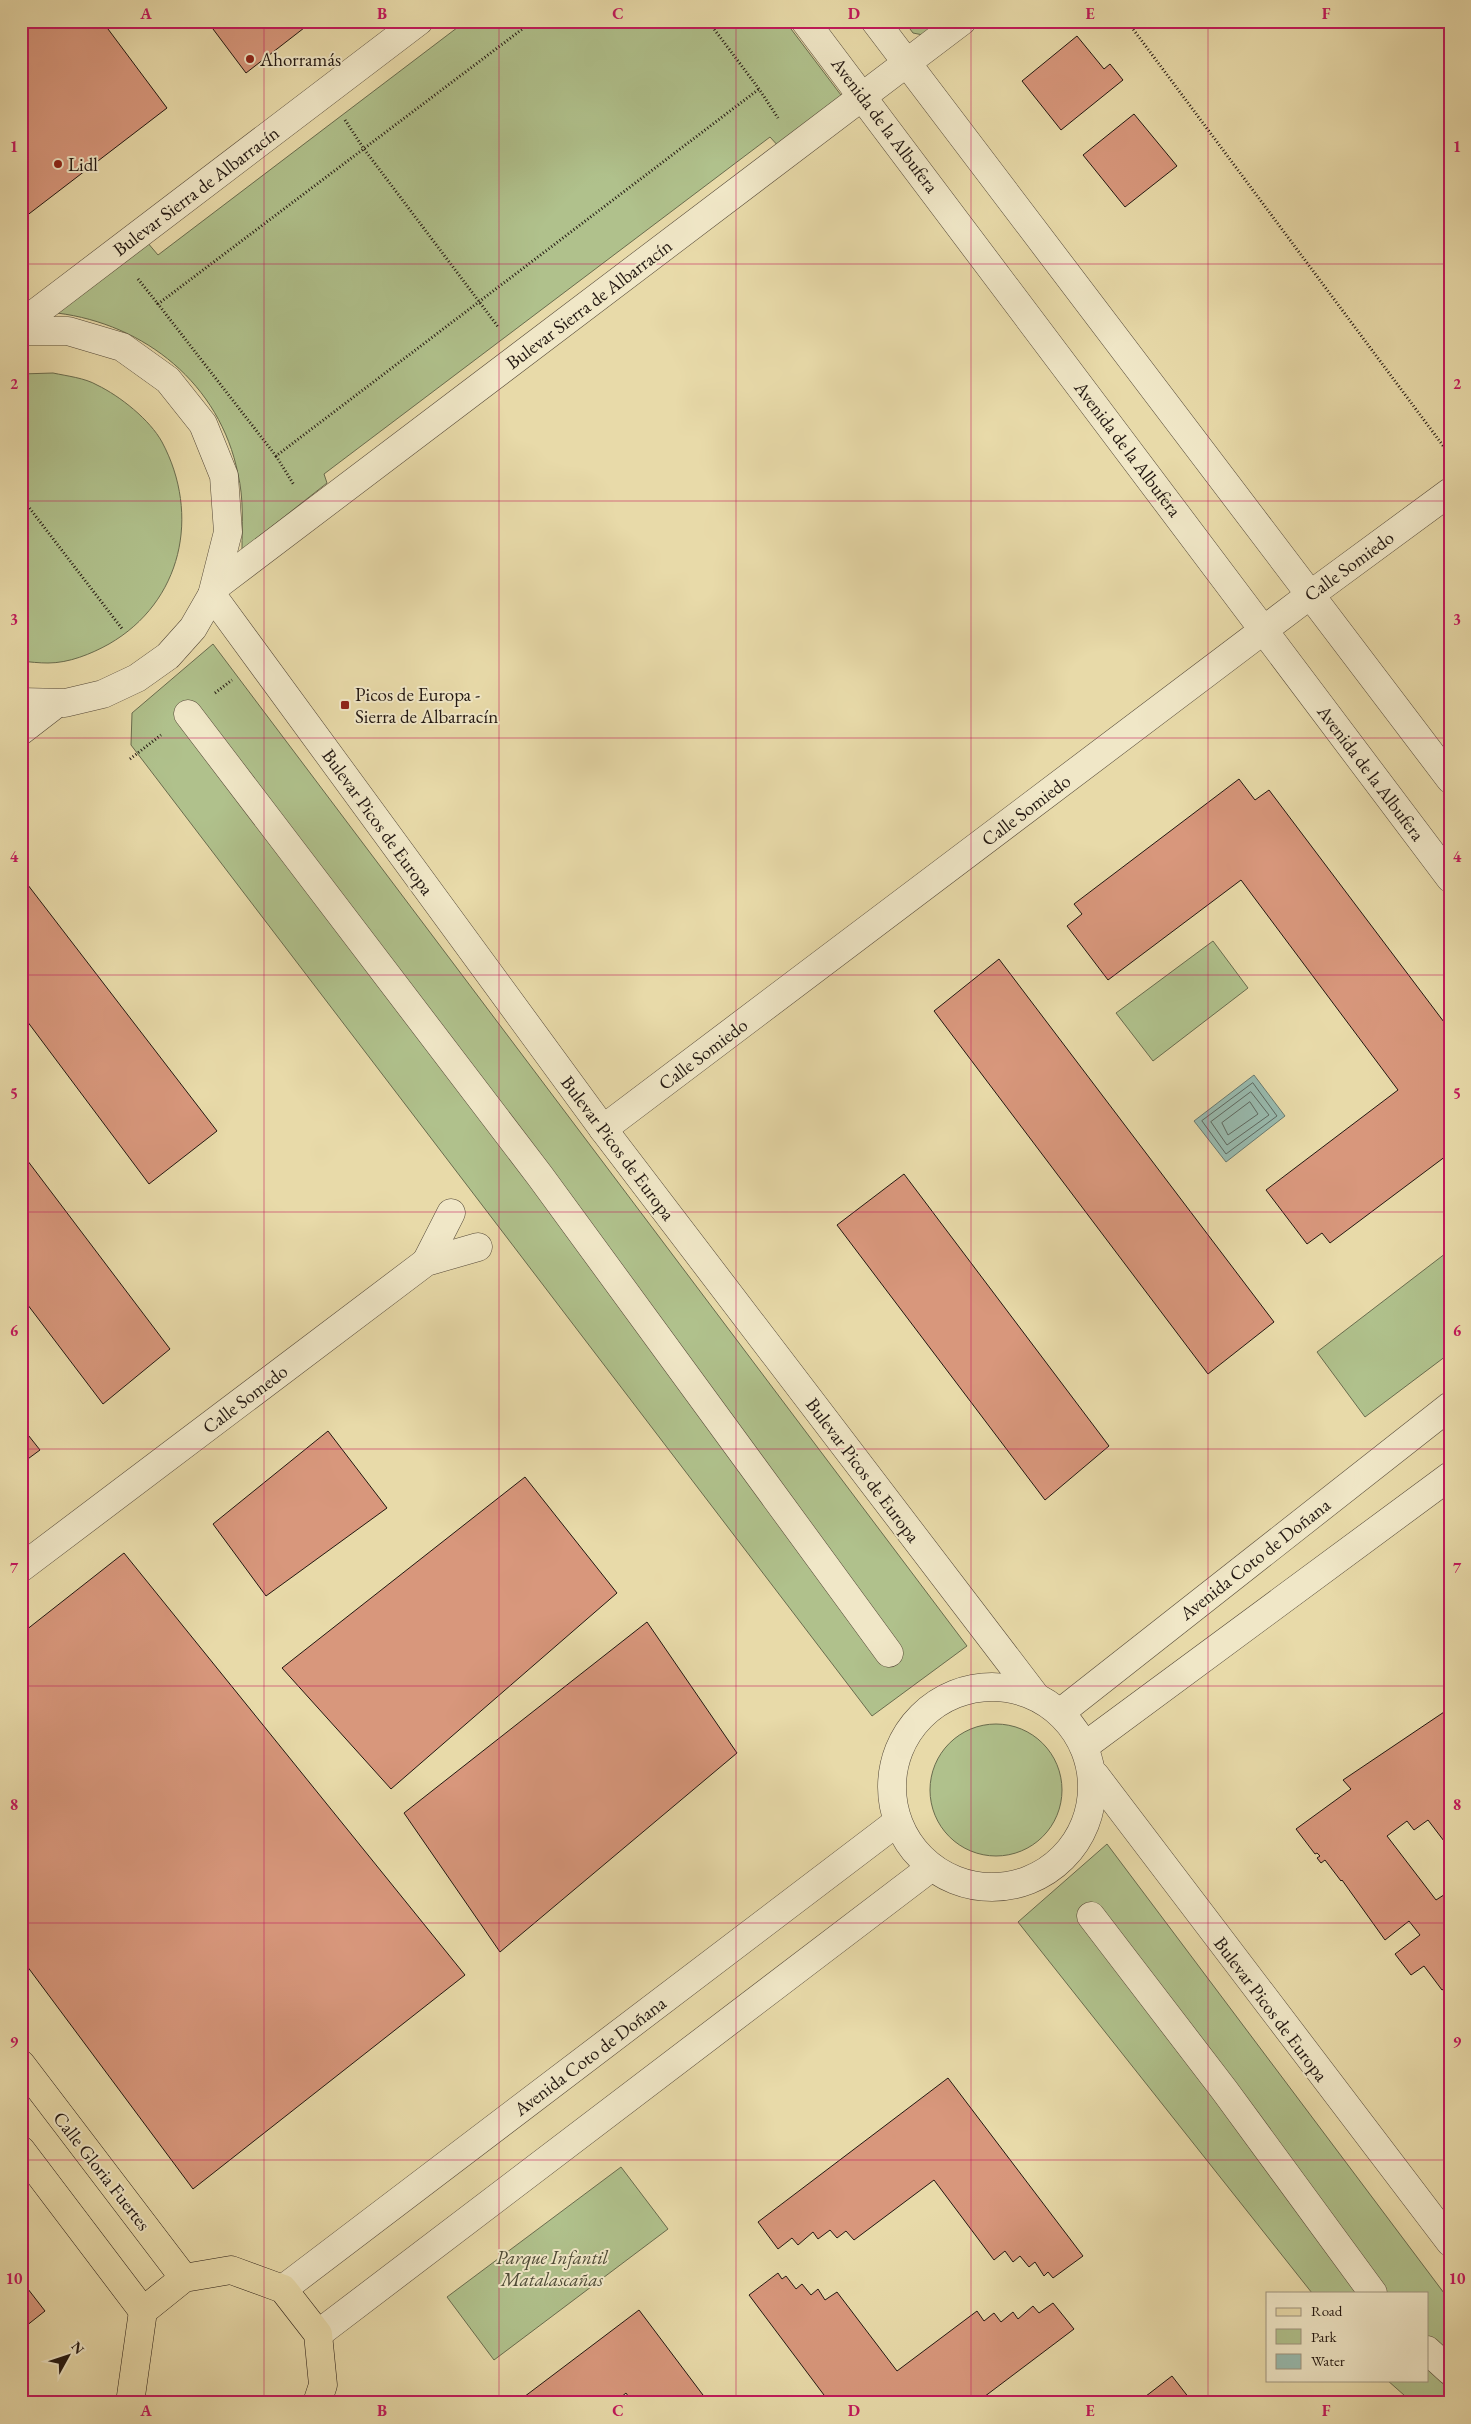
<svg xmlns="http://www.w3.org/2000/svg" width="1471" height="2424" viewBox="0 0 1471 2424" font-family="'EB Garamond',serif">
<style>
.green{fill:#b0c18c;stroke:#696c4e}
.water{fill:#98baae;stroke:#69796f}
.lines{fill:none;stroke-linecap:round;stroke-linejoin:round}
.shore{stroke:#5d6860;stroke-width:1}
.building{fill:#d8977c;stroke:#221711}
.minor-casing{stroke:#544837;stroke-width:29}
.major-casing{stroke:#221711;stroke-width:29}
.path{stroke:#221711;stroke-width:3;stroke-dasharray:1 2.5;stroke-linecap:butt}
.minor{stroke:#f0e7c7;stroke-width:28}
.major{stroke:#e8daa9;stroke-width:28}
.grid{fill:none;stroke:#c2185b;stroke-width:1;stroke-opacity:0.55}
.poi-dot{fill:#8f2418;stroke:#f0e7c7;stroke-width:2}
.labels{text-anchor:middle;dominant-baseline:central;stroke-width:4;stroke-linejoin:round;paint-order:stroke}
.poi-label{font-size:19px;fill:#221711;stroke:#f0e7c7;text-anchor:start}
.street-label{font-size:19px;fill:#221711;stroke:#f0e7c7}
.park-label{font-size:19px;font-style:italic;fill:#4d4a36;stroke:#f0e7c7}
.neatline{fill:none;stroke:#c2185b;stroke-width:2}
.grid-label{font-size:16px;text-anchor:middle;font-weight:bold;fill:#c2185b}
</style>
<rect width="100%" height="100%" fill="#e8daa9"/>
<filter id="stains"><feTurbulence type="fractalNoise" baseFrequency=".004" numOctaves="4"/><feColorMatrix values="0 0 0 0 .2 0 0 0 0 .09 0 0 0 0 .02 0 0 0 .5 -.17"/></filter>
<radialGradient id="worn" r=".72"><stop offset=".6" stop-color="#630" stop-opacity="0"/><stop offset="1" stop-color="#630" stop-opacity=".3"/></radialGradient>
<g class="green">
<path d="M466 21H785L844 99 780 148 770 137 324 474 327 483 242 550C242 525 244 499 238 474 220 384 145 324 57 313L147 242 158 255Z"/>
<polygon points="904,21 942,21 923,35 913,33"/>
<path d="M53 373C67 376 85 378 97 385 120 396 150 420 162 442 201 515 182 602 109 644 91 654 69 663 48 663 39 663 30 662 21 661V374Z"/>
<polygon points="213,644 967,1646 872,1716 131,745 132,713"/>
<polygon points="1213,941 1248,988 1153,1061 1116,1013"/>
<polygon points="1450,1250 1450,1353 1365,1417 1317,1352"/>
<circle cx="996" cy="1790" r="66"/>
<polygon points="1107,1844 1450,2301 1450,2403 1413,2403 1387,2380 1427,2380 1427,2293 1312,2293 1018,1922"/>
<polygon points="621,2167 668,2229 494,2360 447,2297"/>
</g>
<polygon class="water" points="1254,1075 1285,1116 1226,1162 1194,1121"/>
<g class="lines">
<g class="shore">
<polygon points="1253,1083 1277,1116 1226,1154 1202,1121"/>
<polygon points="1251,1092 1269,1115 1227,1145 1211,1122"/>
<polygon points="1250,1102 1258,1114 1228,1135 1222,1123"/>
</g>
</g>
<g class="building">
<polygon points="21,21 102,21 167,108 21,220"/>
<polygon points="207,21 313,21 246,73"/>
<polygon points="1077,36 1104,69 1110,64 1123,80 1061,130 1022,81"/>
<polygon points="1134,114 1177,166 1125,207 1083,155"/>
<polygon points="1239,779 1255,800 1269,790 1450,1030 1450,1153 1330,1243 1322,1233 1307,1244 1266,1190 1398,1090 1241,880 1108,980 1067,926 1082,914 1074,904"/>
<polygon points="21,876 217,1131 149,1184 21,1013"/>
<polygon points="999,959 1274,1322 1208,1374 934,1011"/>
<polygon points="21,1152 170,1349 103,1404 21,1296"/>
<polygon points="904,1174 1109,1446 1045,1500 837,1225"/>
<polygon points="21,1426 40,1450 21,1464"/>
<polygon points="328,1431 387,1508 266,1596 213,1524"/>
<polygon points="525,1477 617,1593 391,1789 282,1668"/>
<polygon points="124,1553 465,1975 193,2189 21,1958 21,1634"/>
<polygon points="647,1622 737,1753 500,1952 404,1813"/>
<polygon points="1450,1708 1450,1842 1447,1845 1428,1820 1414,1830 1407,1821 1387,1836 1436,1900 1450,1891 1450,1985 1442,1990 1424,1966 1411,1975 1395,1954 1420,1935 1409,1921 1385,1940 1342,1880 1341,1881 1325,1860 1321,1863 1317,1858 1320,1856 1317,1853 1315,1854 1296,1829 1351,1789 1343,1780"/>
<polygon points="948,2078 1083,2256 1053,2278 1048,2272 1044,2276 1035,2262 1029,2267 1020,2256 1013,2262 1005,2251 994,2260 934,2180 854,2240 846,2231 837,2238 830,2230 818,2239 813,2232 798,2245 792,2238 778,2249 758,2222"/>
<polygon points="778,2273 782,2279 786,2276 796,2289 802,2284 811,2295 818,2289 825,2300 837,2292 897,2371 977,2311 984,2321 994,2313 1001,2322 1013,2312 1018,2319 1033,2306 1039,2313 1053,2303 1074,2329 976,2403 830,2403 749,2295"/>
<polygon points="21,2280 45,2311 21,2330"/>
<polygon points="639,2310 709,2403 633,2403 626,2393 620,2398 624,2403 516,2403"/>
<polygon points="1172,2376 1193,2403 1137,2403"/>
</g>
<g class="lines">
<defs>
<g id="minor">
<polyline points="805,21 1450,878"/>
<polyline points="875,21 1450,779"/>
<polyline points="21,324 419,21"/>
<polyline points="21,331 68,331 122,347 168,380 203,424 224,476 228,532 212,595 193,628 168,656 137,678 103,694 65,703 21,702"/>
<polyline points="215,587 962,21"/>
<polyline points="212,595 603,1129 1034,1694"/>
<polyline points="188,714 540,1176 889,1653"/>
<polyline points="21,731 56,704"/>
<polyline points="603,1129 1310,595 1450,492"/>
<polyline points="426,1262 451,1213"/>
<polyline points="21,1568 426,1262 478,1247"/>
<circle cx="992" cy="1787" r="100"/>
<polyline points="1061,1712 1450,1406"/>
<polyline points="1086,1745 1450,1476"/>
<polyline points="1095,1775 1450,2242"/>
<polyline points="1091,1916 1225,2091 1373,2293"/>
<polyline points="283,2289 896,1823"/>
<polyline points="318,2334 929,1869"/>
<polyline points="1427,2350 1450,2371"/>
</g>
<g id="major">
<polyline points="21,2064 184,2278"/>
<polyline points="21,2150 143,2311"/>
<polyline points="130,2403 143,2311 184,2278 231,2270 283,2289 318,2334 323,2385 317,2403"/>
</g>
</defs>
<use href="#minor" class="minor-casing"/>
<use href="#major" class="major-casing"/>
<g class="path">
<polyline points="533,21 158,304 276,456 759,89"/>
<polyline points="708,21 759,89 778,118"/>
<polyline points="1127,21 1450,455"/>
<polyline points="345,120 364,149 499,328"/>
<polyline points="138,279 158,304"/>
<polyline points="276,456 294,485"/>
<polyline points="21,497 123,630"/>
<polyline points="215,693 232,680"/>
<polyline points="130,759 161,735"/>
</g>
<use href="#minor" class="minor"/>
<use href="#major" class="major"/>
</g>
<path class="grid" d="M264 21V2403M499 21V2403M736 21V2403M971 21V2403M1208 21V2403M21 264H1450M21 501H1450M21 738H1450M21 975H1450M21 1212H1450M21 1449H1450M21 1686H1450M21 1923H1450M21 2160H1450"/>
<g class="poi-dot">
<circle cx="250" cy="59" r="5"/>
<circle cx="58" cy="164" r="5"/>
<rect x="340" y="700" width="10" height="10" rx="2.5"/>
</g>
<g class="labels">
<g class="poi-label">
<text x="260" y="59">Ahorramás</text>
<text x="68" y="164">Lidl</text>
<text x="355" y="694">Picos de Europa -<tspan x="355" dy="22">Sierra de Albarracín</tspan></text>
</g>
<g class="street-label">
<text transform="translate(885 125) rotate(53)">Avenida de la Albufera</text>
<text transform="translate(196 191) rotate(-37)">Bulevar Sierra de Albarracín</text>
<text transform="translate(589 304) rotate(-37)">Bulevar Sierra de Albarracín</text>
<text transform="translate(1128 449) rotate(53)">Avenida de la Albufera</text>
<text transform="translate(1349 566) rotate(-36)">Calle Somiedo</text>
<text transform="translate(1371 773) rotate(53)">Avenida de la Albufera</text>
<text transform="translate(1026 810) rotate(-37)">Calle Somiedo</text>
<text transform="translate(378 822) rotate(54)">Bulevar Picos de Europa</text>
<text transform="translate(703 1054) rotate(-37)">Calle Somiedo</text>
<text transform="translate(618 1148) rotate(53)">Bulevar Picos de Europa</text>
<text transform="translate(245 1399) rotate(-37)">Calle Somedo</text>
<text transform="translate(863 1470) rotate(53)">Bulevar Picos de Europa</text>
<text transform="translate(1255 1559) rotate(-38)">Avenida Coto de Doñana</text>
<text transform="translate(1271 2009) rotate(53)">Bulevar Picos de Europa</text>
<text transform="translate(590 2056) rotate(-37)">Avenida Coto de Doñana</text>
<text transform="translate(102 2171) rotate(52)">Calle Gloria Fuertes</text>
</g>
<g class="park-label">
<text x="552" y="2257">Parque Infantil<tspan x="552" dy="22">Matalascañas</tspan></text>
</g>
</g>
<rect width="1471" height="2424" fill="none" stroke="#e8daa9" stroke-width="55"/>
<rect x="1266" y="2292" width="162" height="90" fill="#f0e7c7" stroke="#9e947e"/>
<rect x="1276" y="2308" width="25" height="8" fill="#e8daa9" stroke="#9e947e"/>
<text x="1311" y="2316" font-size="15" fill="#221711">Road</text>
<rect x="1276" y="2329" width="25" height="15" fill="#b0c18c" stroke="#9e947e"/>
<text x="1311" y="2342" font-size="15" fill="#221711">Park</text>
<rect x="1276" y="2354" width="25" height="15" fill="#98baae" stroke="#9e947e"/>
<text x="1311" y="2366" font-size="15" fill="#221711">Water</text>
<g transform="translate(68 2356) rotate(50)" stroke="#f0e7c7" stroke-width="4" paint-order="stroke">
<path d="M0-4L9 19L0 12L-9 19Z" fill="#221711"/>
<text y="-8" font-size="14" font-weight="bold" text-anchor="middle" fill="#221711">N</text>
</g>
<rect x="28" y="28" width="1416" height="2368" class="neatline"/>
<g class="grid-label">
<text x="146" y="19">A</text>
<text x="382" y="19">B</text>
<text x="618" y="19">C</text>
<text x="854" y="19">D</text>
<text x="1090" y="19">E</text>
<text x="1326" y="19">F</text>
<text x="14" y="152">1</text>
<text x="1457" y="152">1</text>
<text x="14" y="389">2</text>
<text x="1457" y="389">2</text>
<text x="14" y="625">3</text>
<text x="1457" y="625">3</text>
<text x="14" y="862">4</text>
<text x="1457" y="862">4</text>
<text x="14" y="1099">5</text>
<text x="1457" y="1099">5</text>
<text x="14" y="1336">6</text>
<text x="1457" y="1336">6</text>
<text x="14" y="1573">7</text>
<text x="1457" y="1573">7</text>
<text x="14" y="1810">8</text>
<text x="1457" y="1810">8</text>
<text x="14" y="2047">9</text>
<text x="1457" y="2047">9</text>
<text x="14" y="2284">10</text>
<text x="1457" y="2284">10</text>
<text x="146" y="2416">A</text>
<text x="382" y="2416">B</text>
<text x="618" y="2416">C</text>
<text x="854" y="2416">D</text>
<text x="1090" y="2416">E</text>
<text x="1326" y="2416">F</text>
</g>
<rect width="100%" height="100%" filter="url(#stains)"/>
<rect width="100%" height="100%" fill="url(#worn)"/>
</svg>
